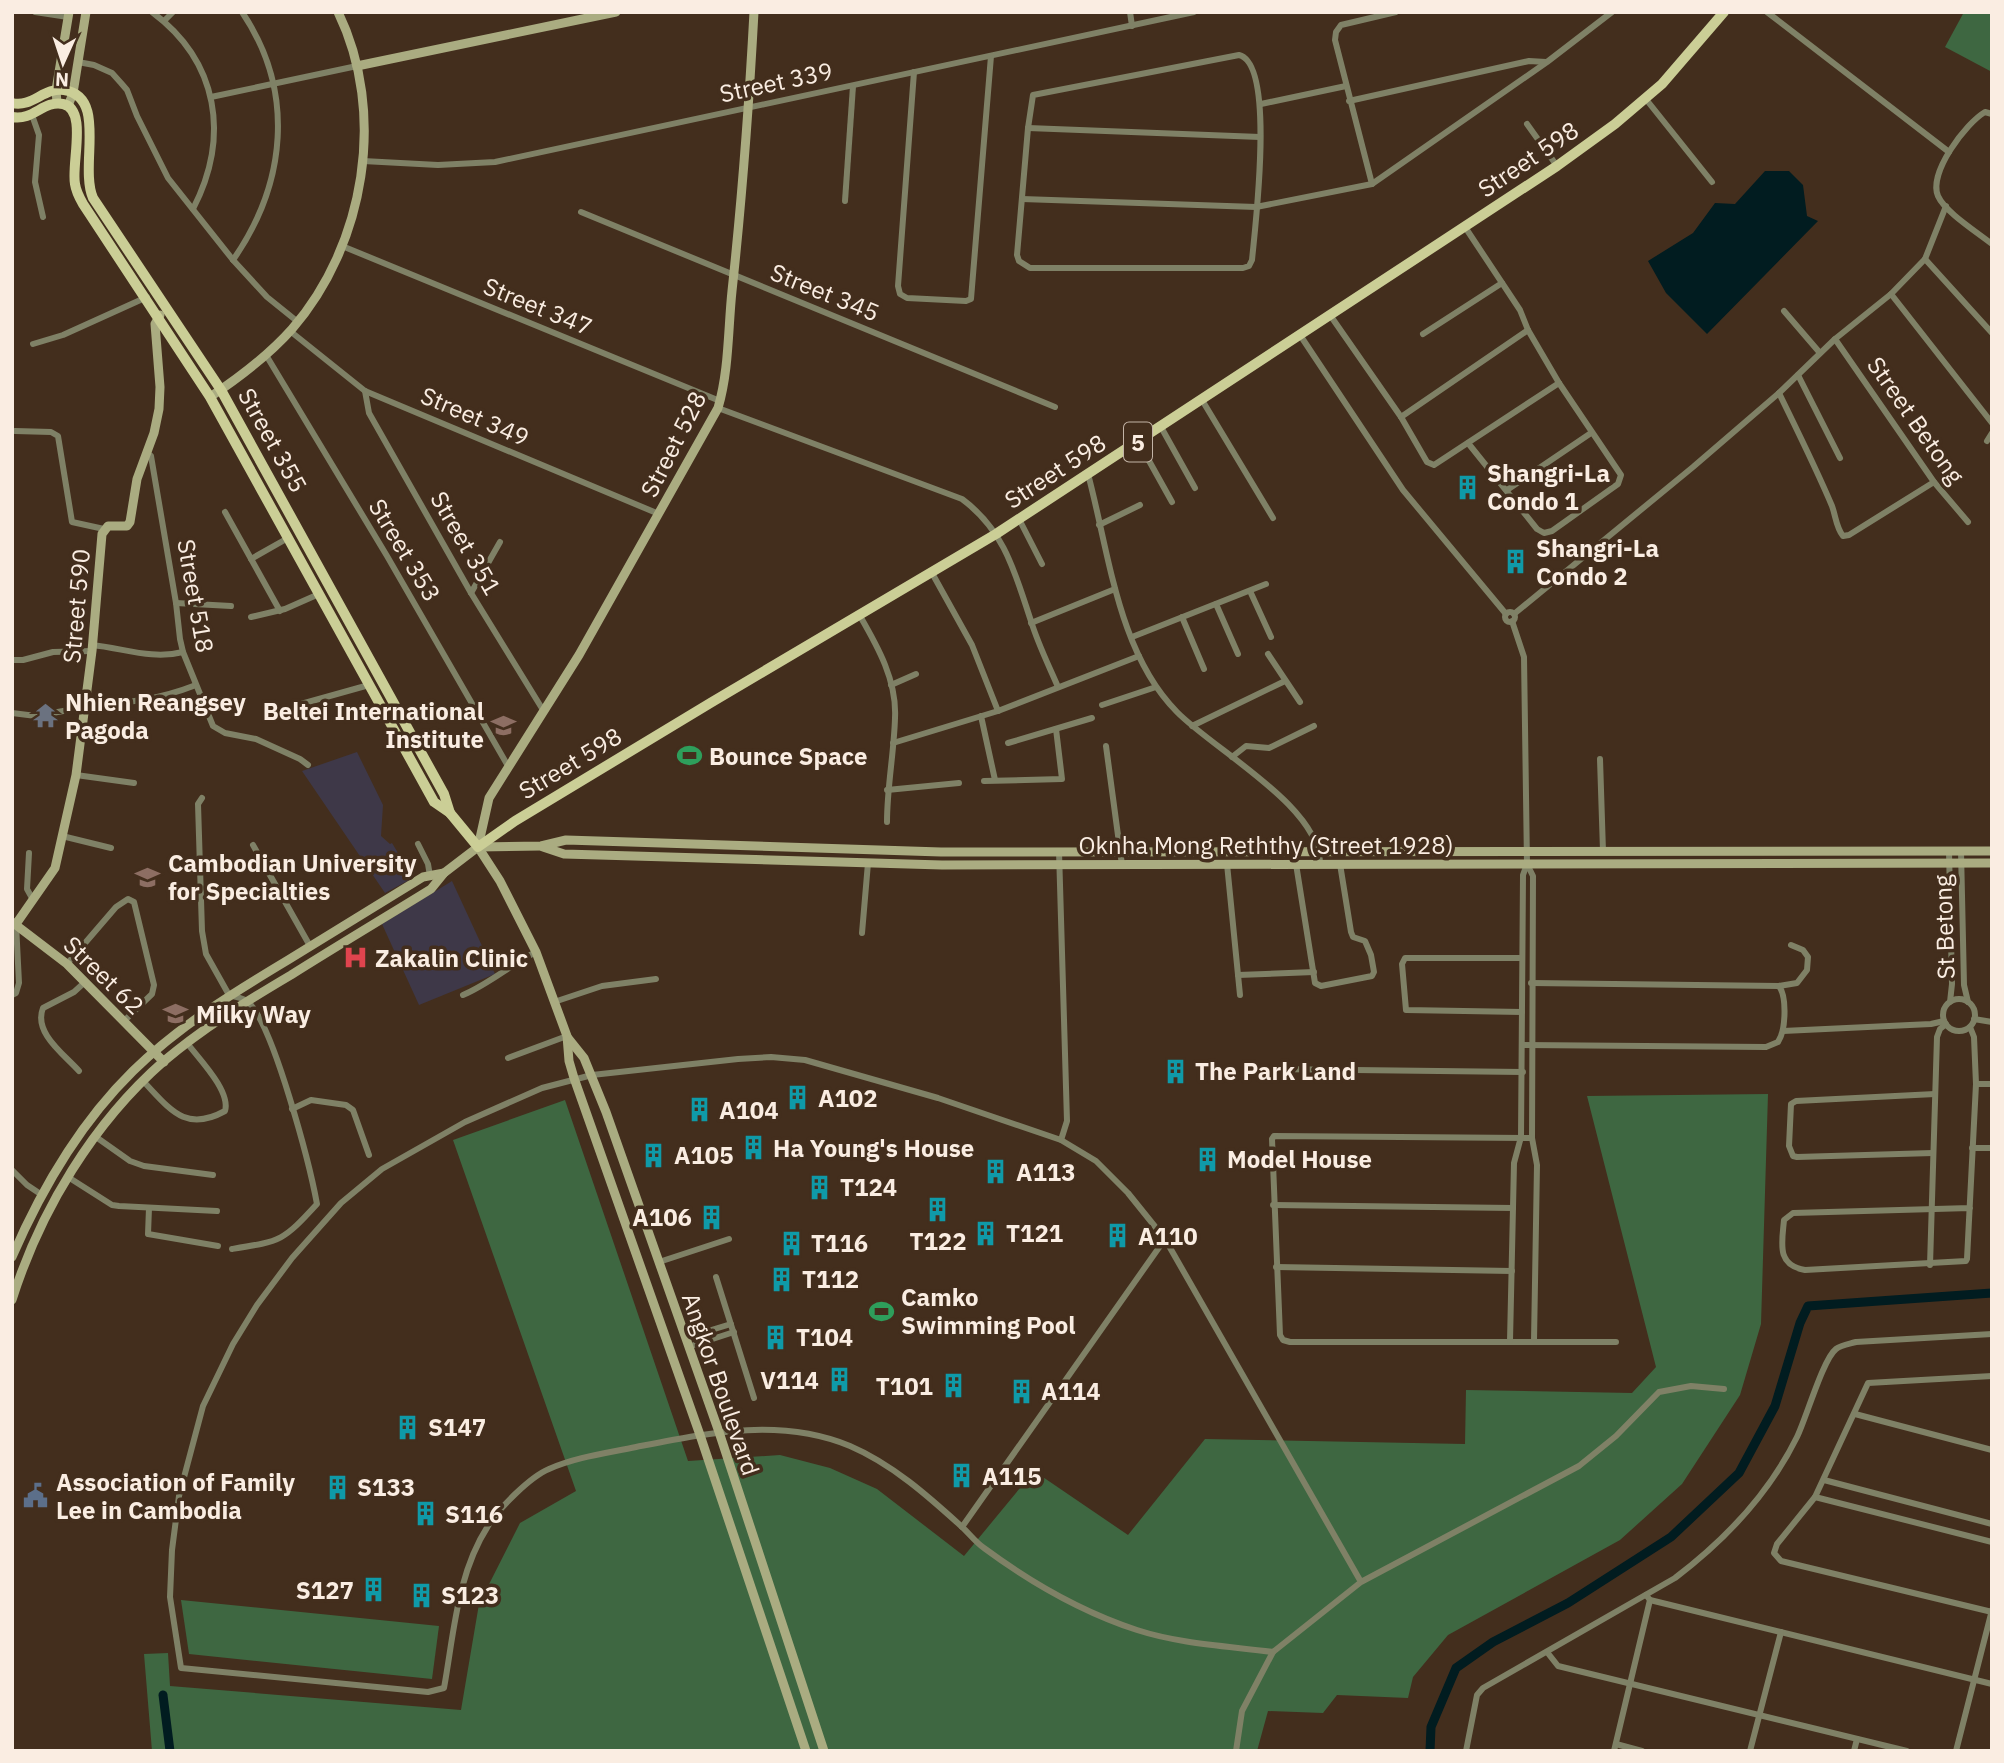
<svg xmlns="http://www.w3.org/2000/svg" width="2004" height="1763" viewBox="0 0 2004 1763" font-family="'IBM Plex Sans',sans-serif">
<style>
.commercial{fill:#3e3848}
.green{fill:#3e6741}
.water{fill:#011c20}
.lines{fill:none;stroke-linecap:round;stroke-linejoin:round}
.canal{stroke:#011c20;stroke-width:9}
.street{stroke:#7f8166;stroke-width:6}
.secondary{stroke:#aaac81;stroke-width:9}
.primary{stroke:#cbce96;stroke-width:10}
.labels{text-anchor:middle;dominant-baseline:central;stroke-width:7;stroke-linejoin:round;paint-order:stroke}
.shield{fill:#432e1d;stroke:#c3b4a7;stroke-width:2}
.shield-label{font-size:23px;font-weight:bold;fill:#faede2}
.street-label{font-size:24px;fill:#faede2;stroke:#432e1d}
.poi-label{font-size:24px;font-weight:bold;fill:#faede2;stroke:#432e1d;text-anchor:start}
</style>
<rect width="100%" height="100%" fill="#432e1d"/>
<g class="commercial">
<polygon points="357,752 383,805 381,836 390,844 392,843 413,878 385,893 302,771"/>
<polygon points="452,881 495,974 419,1005 382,924"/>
</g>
<g class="green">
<polygon points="1964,12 1992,12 1992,72 1945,47"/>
<polygon points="1768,1094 1761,1324 1740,1395 1682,1484 1620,1540 1448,1635 1413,1677 1408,1698 1337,1695 1323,1713 1268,1711 1257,1751 152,1751 144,1654 168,1653 170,1686 461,1710 479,1604 520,1523 576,1491 453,1140 565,1100 688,1461 780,1455 830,1468 877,1489 964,1556 1034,1471 1128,1535 1205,1439 1465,1444 1466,1390 1632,1393 1656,1367 1587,1096"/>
<polygon points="181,1600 439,1626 432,1679 189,1654"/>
</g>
<polygon class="water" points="1765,171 1789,171 1803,185 1807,216 1818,221 1707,334 1666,293 1648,261 1693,233 1715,203 1735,204"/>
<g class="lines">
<g class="canal">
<polyline points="163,1695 170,1751"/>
<polyline points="1430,1751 1431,1727 1456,1668 1493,1642 1568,1603 1671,1537 1739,1473 1775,1406 1800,1323 1808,1306 1992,1293"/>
</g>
<g class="street">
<polyline points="35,12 68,17"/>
<path d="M152 12C219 62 230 137 193 209"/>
<polyline points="1130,12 1132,26"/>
<polyline points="1767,12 1949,152"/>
<polyline points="164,21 173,12"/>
<path d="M1239 55C1276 64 1255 227 1252 260L1249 266 1243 268H1030L1019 261 1017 255 1028 128 1033 95Z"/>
<polyline points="78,62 94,65 112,73 121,83 127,90 137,116 168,178 233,260 267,297 298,322"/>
<polyline points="914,72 898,286 900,294 907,298 966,301 971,299 991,56"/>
<polyline points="211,97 357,66"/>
<polyline points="1645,98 1712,182"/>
<polyline points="1349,101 1529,61 1546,62"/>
<polyline points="1261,104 1346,86"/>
<path d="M1992 114 1985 112C1966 123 1928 173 1938 196 1945 212 1977 232 1992 244"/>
<polyline points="32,115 39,135 35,182 43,217"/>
<polyline points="1527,124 1557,166"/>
<polyline points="1028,128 1260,137"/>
<polyline points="363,161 438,165 495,162 1194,12"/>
<polyline points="1372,184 1335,40 1336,32 1341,25 1396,12"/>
<polyline points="1022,199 1256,207 1372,184 1547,62 1612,12"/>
<polyline points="845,201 853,86"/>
<polyline points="581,212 1055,407"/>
<polyline points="1465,227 1520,310 1528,330 1559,383 1621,475 1618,484 1552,531 1544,533 1537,529 1468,443"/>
<polyline points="342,246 720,401"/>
<polyline points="1925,259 1992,333"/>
<path d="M233 260C286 184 296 92 242 12"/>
<polyline points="1891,294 1992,423"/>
<polyline points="1784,311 1820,353"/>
<polyline points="1330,315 1401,417 1427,462 1434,465 1559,383"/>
<polyline points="290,331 365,391 659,514"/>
<polyline points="1423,334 1502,283"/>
<polyline points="1300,335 1403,490 1506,614"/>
<polyline points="1835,339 1934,482 1968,522"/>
<polyline points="33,344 63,335 147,297"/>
<polyline points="266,355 387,556 508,766"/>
<polyline points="1798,375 1840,458"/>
<polyline points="365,391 369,413 471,593 543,710"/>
<path d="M1779 393C1797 430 1816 468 1832 506 1836 517 1836 527 1843 536L1849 535 1934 482"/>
<polyline points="1202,400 1273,518"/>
<path d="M718 408 962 499C1005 531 1015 573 1031 621 1038 644 1049 666 1058 687"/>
<polyline points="1401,417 1528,330"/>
<polyline points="1161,427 1195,488"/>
<polyline points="15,431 51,432 58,436 72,522 104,529"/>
<polyline points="1138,441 1172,502"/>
<polyline points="1987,441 1992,433"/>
<polyline points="147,453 151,456 176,603 180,639 183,652 213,726 225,733 256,739 300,759 308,765"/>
<path d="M1088 474C1109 552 1118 653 1177 712 1214 750 1321 807 1320 864"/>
<polyline points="1507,490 1591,433"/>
<polyline points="225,512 280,611"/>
<polyline points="1019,519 1042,564"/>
<polyline points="1099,525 1140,505"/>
<polyline points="251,559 288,538"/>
<polyline points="932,573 972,645 998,711"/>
<polyline points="1250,591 1271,637"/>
<polyline points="471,593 500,542"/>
<polyline points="176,603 231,606"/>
<polyline points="1216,604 1238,654"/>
<circle cx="1510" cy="617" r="5"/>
<polyline points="1514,614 1693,467 1779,393 1835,339 1891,294 1925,259 1946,206"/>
<path d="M860 616C878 647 897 681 895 718 894 753 887 787 887 822"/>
<polyline points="251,617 285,609 319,594"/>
<polyline points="1182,617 1204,669"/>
<polyline points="1512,621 1524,657 1527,864 1533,876 1532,1138 1537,1165 1534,1341"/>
<polyline points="1031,623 1115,589"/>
<polyline points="1132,637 1266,584"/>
<path d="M92 645C123 648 152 660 183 652"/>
<polyline points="1268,654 1300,702"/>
<polyline points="12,660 23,660 53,652 92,651"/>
<polyline points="891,685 916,674"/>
<path d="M85 703C121 706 163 698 196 685"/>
<polyline points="301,704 369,685"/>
<polyline points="1102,705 1156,687"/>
<polyline points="12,713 36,716 85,707"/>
<polyline points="981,716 995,780"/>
<polyline points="1192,726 1285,681"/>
<polyline points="893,743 998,711 1139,656"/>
<polyline points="1008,743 1092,718"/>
<polyline points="1106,746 1122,865"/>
<polyline points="1232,757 1246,746 1269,748 1314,726"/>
<polyline points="1600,759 1603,851"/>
<polyline points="76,775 134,783"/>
<polyline points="984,781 1062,779 1056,729"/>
<polyline points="887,790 959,783"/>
<path d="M202 798 198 804 202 931 206 954 229 995C236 997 245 998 249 1003 274 1027 310 1166 317 1204 283 1241 282 1241 232 1249"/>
<polyline points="62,836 111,848"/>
<polyline points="418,844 428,864 430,876"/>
<polyline points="253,845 310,946"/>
<polyline points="1059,851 1067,1121 1061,1140"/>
<polyline points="1949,851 1952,984 1950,1002"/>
<polyline points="1961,851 1964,985 1968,1002"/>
<polyline points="29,853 27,889 32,898"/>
<polyline points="1227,864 1240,995"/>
<polyline points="1296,864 1315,983 1321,986 1372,976 1374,972 1371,955 1365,941 1353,937 1351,932 1340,864"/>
<polyline points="862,933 868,863"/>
<polyline points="67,964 116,907 128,899 134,902 154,985 152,994 124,1021"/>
<polyline points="1238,975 1314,972"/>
<polyline points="1531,983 1779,986 1797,983 1807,970 1808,957 1803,950 1791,945"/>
<polyline points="12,995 16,993 19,983 16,924"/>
<path d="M463 995C489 984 510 965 536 952"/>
<circle cx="1959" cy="1015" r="16"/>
<polyline points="554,1002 602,986 656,979"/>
<polyline points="1522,1012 1406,1010 1402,964 1405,958 1522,958"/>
<polyline points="1974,1019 1992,1022"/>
<polyline points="1783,1031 1931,1024 1944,1021"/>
<path d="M1522 1045 1766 1047 1778 1042C1786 1030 1787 997 1779 986"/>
<polyline points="508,1058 567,1036"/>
<polyline points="1268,1069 1523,1072"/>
<path d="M79 1071C65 1055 33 1033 43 1008L74 992 85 982"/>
<path d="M143 1081C170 1109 185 1133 225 1111 231 1091 199 1059 187 1043"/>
<polyline points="1976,1084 1992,1084"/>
<polyline points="292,1109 311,1100 346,1105 353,1110 369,1155"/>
<polyline points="96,1137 130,1161 144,1166 213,1175"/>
<polyline points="1532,1138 1274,1136 1272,1139 1280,1335 1283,1340 1290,1342 1616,1342"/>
<polyline points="1972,1148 1992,1148"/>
<polyline points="1933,1153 1797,1157 1793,1156 1789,1146 1791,1104 1796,1101 1935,1094"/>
<polyline points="12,1170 27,1185 42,1195"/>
<polyline points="68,1177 112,1205 119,1206 217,1211"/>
<polyline points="1273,1205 1513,1208"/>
<polyline points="149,1208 148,1234 218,1246"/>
<path d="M1970 1208 1793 1213 1784 1220C1782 1243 1776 1265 1805 1270L1966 1261 1967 1259 1976 1084 1974 1037 1970 1027"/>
<polyline points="659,1262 729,1239"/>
<polyline points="1930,1265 1937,1037 1940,1029 1946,1024"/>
<polyline points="1276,1267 1512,1271"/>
<polyline points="716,1277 754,1398"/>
<polyline points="685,1338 731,1324"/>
<polyline points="1510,1341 1514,1163 1521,1137 1523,875 1527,864"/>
<polyline points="688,1347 734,1332"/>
<polyline points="1992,1376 1868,1383 1815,1497 1777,1544 1774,1553 1781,1561 1992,1612"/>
<polyline points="1855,1414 1992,1450"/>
<polyline points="1824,1480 1992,1524"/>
<polyline points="1815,1497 1992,1542"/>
<polyline points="962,1527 1165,1239"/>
<path d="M1361 1582 1165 1239 1128 1193 1096 1161 1061 1140 938 1098 805 1060 771 1057 738 1059 592 1075 542 1088 465 1122 382 1169 341 1203 292 1258 257 1305 233 1344 203 1406 179 1496 172 1550 170 1597 181 1668 428 1692 444 1688C454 1633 457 1574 488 1526 499 1508 530 1477 549 1469 576 1457 608 1453 636 1447 707 1433 780 1417 850 1446 892 1464 928 1496 961 1526 969 1533 975 1542 984 1548 1030 1582 1082 1612 1137 1630 1180 1644 1228 1646 1273 1652L1361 1582 1579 1466 1616 1436 1659 1392 1691 1386 1724 1389"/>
<polyline points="1646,1595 1650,1600 1992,1684"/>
<polyline points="1547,1652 1558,1666 1907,1751"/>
<polyline points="1616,1744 1642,1751"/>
<polyline points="1236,1751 1242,1711 1273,1652"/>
<path d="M1466 1751 1477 1695 1483 1688 1675 1578C1725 1540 1769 1494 1797 1437 1806 1419 1823 1359 1836 1349 1841 1345 1849 1344 1856 1342L1992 1334"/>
<polyline points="1614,1751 1650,1600"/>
<polyline points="1750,1751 1781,1632"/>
<polyline points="1854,1751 1857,1739"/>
<polyline points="1956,1751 1992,1610"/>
</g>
<g class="secondary">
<polyline points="357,66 616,12"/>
<polyline points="57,103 56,90 69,12"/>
<polyline points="68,106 73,93 86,12"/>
<path d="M210 397C240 377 268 356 292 329 365 245 387 113 338 12"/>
<polyline points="478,847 541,846 566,840 941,852 1992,851"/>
<polyline points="478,847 500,881 536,952 567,1036 569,1061 574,1078 700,1435 806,1751"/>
<path d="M478 847 489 798 579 655 718 408C729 371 728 329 732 291 742 198 749 105 754 12"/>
<polyline points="543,847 564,854 942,865 1992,863"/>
<polyline points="12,922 67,964 164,1062"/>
<polyline points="16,924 55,868 76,775 92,651 102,534 108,526 127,526 130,522 137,479 154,433 159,409 160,387 155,324 160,315"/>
<polyline points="568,1038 584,1058 606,1112 719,1432 824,1751"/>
<path d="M12 1257C41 1190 81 1122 133 1071 179 1026 233 993 288 960 333 932 378 905 423 877L444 873"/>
<path d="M12 1300C40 1211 93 1123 164 1061 203 1028 247 1001 291 975 337 946 384 918 431 889L444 873 478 847"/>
</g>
<g class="primary">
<path d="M12 103C32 108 44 87 64 90 108 97 79 165 93 198L221 390 444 794 450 813"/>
<path d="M12 117C34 121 43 100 63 104 88 109 71 164 75 184 76 191 79 197 83 204L210 397 434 802 450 813 478 847 515 821 712 702 996 534 1557 166 1615 124 1662 84 1724 12"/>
</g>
</g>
<defs>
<symbol id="building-bare" viewBox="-9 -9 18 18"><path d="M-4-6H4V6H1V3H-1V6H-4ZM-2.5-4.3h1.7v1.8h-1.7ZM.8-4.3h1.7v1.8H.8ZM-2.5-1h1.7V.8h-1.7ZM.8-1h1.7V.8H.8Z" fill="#0f9aa8" stroke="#432e1d" stroke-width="2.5" paint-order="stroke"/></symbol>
<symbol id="temple-bare" viewBox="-9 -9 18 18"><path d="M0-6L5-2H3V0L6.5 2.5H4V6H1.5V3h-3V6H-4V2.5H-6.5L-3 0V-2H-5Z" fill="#6b7280" stroke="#432e1d" stroke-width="2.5" paint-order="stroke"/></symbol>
<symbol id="school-bare" viewBox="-9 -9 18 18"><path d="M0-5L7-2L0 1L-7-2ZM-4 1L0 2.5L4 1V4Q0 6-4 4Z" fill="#8d6e63" stroke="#432e1d" stroke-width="2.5" paint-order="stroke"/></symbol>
<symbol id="stadium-bare" viewBox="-9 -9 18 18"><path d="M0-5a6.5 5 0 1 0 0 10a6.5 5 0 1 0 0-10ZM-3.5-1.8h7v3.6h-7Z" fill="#2e9e5b" stroke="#432e1d" stroke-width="2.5" paint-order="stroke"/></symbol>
<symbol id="university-bare" viewBox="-9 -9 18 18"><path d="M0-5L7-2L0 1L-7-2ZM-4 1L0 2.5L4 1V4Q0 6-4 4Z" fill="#8d6e63" stroke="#432e1d" stroke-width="2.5" paint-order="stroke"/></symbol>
<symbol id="hospital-bare" viewBox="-9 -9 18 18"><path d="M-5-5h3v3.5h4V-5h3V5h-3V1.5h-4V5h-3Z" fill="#e0444e" stroke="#432e1d" stroke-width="2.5" paint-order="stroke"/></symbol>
<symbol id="civic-bare" viewBox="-9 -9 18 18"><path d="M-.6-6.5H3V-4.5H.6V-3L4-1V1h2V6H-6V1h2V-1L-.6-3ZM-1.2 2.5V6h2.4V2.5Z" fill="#5c6f8a" stroke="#432e1d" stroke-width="2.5" paint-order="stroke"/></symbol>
</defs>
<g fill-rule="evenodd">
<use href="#building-bare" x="1450" y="470" width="35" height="35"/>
<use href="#building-bare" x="1498" y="544" width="35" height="35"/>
<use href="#temple-bare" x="28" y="698" width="35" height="35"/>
<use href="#school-bare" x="486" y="708" width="35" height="35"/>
<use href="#stadium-bare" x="672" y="738" width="35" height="35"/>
<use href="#university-bare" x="130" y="860" width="35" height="35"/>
<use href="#hospital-bare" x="338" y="940" width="35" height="35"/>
<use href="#school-bare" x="158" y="996" width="35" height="35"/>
<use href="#building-bare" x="1158" y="1054" width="35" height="35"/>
<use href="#building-bare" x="780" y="1080" width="35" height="35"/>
<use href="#building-bare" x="682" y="1092" width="35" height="35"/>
<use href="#building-bare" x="736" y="1130" width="35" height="35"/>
<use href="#building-bare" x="636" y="1138" width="35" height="35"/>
<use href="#building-bare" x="1190" y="1142" width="35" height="35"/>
<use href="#building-bare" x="978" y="1154" width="35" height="35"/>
<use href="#building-bare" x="802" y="1170" width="35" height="35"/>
<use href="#building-bare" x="920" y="1192" width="35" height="35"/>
<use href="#building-bare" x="694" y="1200" width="35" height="35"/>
<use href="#building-bare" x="968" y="1216" width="35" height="35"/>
<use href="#building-bare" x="1100" y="1218" width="35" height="35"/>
<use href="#building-bare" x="774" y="1226" width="35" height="35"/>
<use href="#building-bare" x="764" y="1262" width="35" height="35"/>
<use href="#stadium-bare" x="864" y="1294" width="35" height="35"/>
<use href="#building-bare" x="758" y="1320" width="35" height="35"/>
<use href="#building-bare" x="822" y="1362" width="35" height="35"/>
<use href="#building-bare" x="936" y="1368" width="35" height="35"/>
<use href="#building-bare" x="1004" y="1374" width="35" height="35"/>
<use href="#building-bare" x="390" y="1410" width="35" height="35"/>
<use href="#building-bare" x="944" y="1458" width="35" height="35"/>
<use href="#building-bare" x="320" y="1470" width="35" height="35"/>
<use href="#civic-bare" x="18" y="1478" width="35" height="35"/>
<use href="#building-bare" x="408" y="1496" width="35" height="35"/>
<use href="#building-bare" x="356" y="1572" width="35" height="35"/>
<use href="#building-bare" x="404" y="1578" width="35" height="35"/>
</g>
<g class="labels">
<rect class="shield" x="1124" y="422.5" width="28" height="39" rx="5"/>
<g class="shield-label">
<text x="1138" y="442">5</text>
</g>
<g class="street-label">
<text transform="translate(776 82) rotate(-12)">Street 339</text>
<text transform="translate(1528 159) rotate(-34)">Street 598</text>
<text transform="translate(825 292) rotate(22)">Street 345</text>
<text transform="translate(538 306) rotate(22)">Street 347</text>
<text transform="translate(475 416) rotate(23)">Street 349</text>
<text transform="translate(1916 420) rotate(55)">Street Betong</text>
<text transform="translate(273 440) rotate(61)">Street 355</text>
<text transform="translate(673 444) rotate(-63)">Street 528</text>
<text transform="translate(1055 471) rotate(-33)">Street 598</text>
<text transform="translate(466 543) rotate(60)">Street 351</text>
<text transform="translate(405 550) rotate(59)">Street 353</text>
<text transform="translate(196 596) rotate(80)">Street 518</text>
<text transform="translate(76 606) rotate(-85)">Street 590</text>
<text transform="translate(570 763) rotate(-31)">Street 598</text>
<text x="1266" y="845">Oknha Mong Reththy (Street 1928)</text>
<text transform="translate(1944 927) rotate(-92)">St Betong</text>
<text transform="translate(104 975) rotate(44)">Street 62</text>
<text transform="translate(721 1384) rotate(71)">Angkor Boulevard</text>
</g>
<g class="poi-label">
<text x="1487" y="473">Shangri-La<tspan x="1487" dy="28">Condo 1</tspan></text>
<text x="1536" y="548">Shangri-La<tspan x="1536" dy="28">Condo 2</tspan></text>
<text x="65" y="702">Nhien Reangsey<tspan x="65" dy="28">Pagoda</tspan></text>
<text x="484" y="711" text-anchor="end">Beltei International<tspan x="484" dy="28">Institute</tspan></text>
<text x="709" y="756">Bounce Space</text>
<text x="168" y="863">Cambodian University<tspan x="168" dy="28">for Specialties</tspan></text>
<text x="375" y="958">Zakalin Clinic</text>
<text x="196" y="1014">Milky Way</text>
<text x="1195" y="1071">The Park Land</text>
<text x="818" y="1098">A102</text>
<text x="719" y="1110">A104</text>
<text x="773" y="1148">Ha Young's House</text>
<text x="674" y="1155">A105</text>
<text x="1227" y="1159">Model House</text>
<text x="1016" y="1172">A113</text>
<text x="840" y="1187">T124</text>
<text x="692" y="1217" text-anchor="end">A106</text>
<text x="1006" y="1233">T121</text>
<text x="1138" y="1236">A110</text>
<text x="938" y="1241" text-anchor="middle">T122</text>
<text x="811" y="1243">T116</text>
<text x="802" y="1279">T112</text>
<text x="901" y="1297">Camko<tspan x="901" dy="28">Swimming Pool</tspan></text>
<text x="796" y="1337">T104</text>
<text x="819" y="1380" text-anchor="end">V114</text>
<text x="933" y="1386" text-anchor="end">T101</text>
<text x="1041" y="1391">A114</text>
<text x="428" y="1427">S147</text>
<text x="982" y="1476">A115</text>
<text x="56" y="1482">Association of Family<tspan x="56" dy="28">Lee in Cambodia</tspan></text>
<text x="357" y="1487">S133</text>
<text x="445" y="1514">S116</text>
<text x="354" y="1590" text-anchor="end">S127</text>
<text x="441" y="1595">S123</text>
</g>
</g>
<rect width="2004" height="1763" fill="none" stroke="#faede2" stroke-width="28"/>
<g transform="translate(63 63) rotate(183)" stroke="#432e1d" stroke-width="5" paint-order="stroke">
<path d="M0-5L12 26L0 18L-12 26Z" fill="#faede2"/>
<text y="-10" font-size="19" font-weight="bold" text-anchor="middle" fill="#faede2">N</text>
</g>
</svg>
